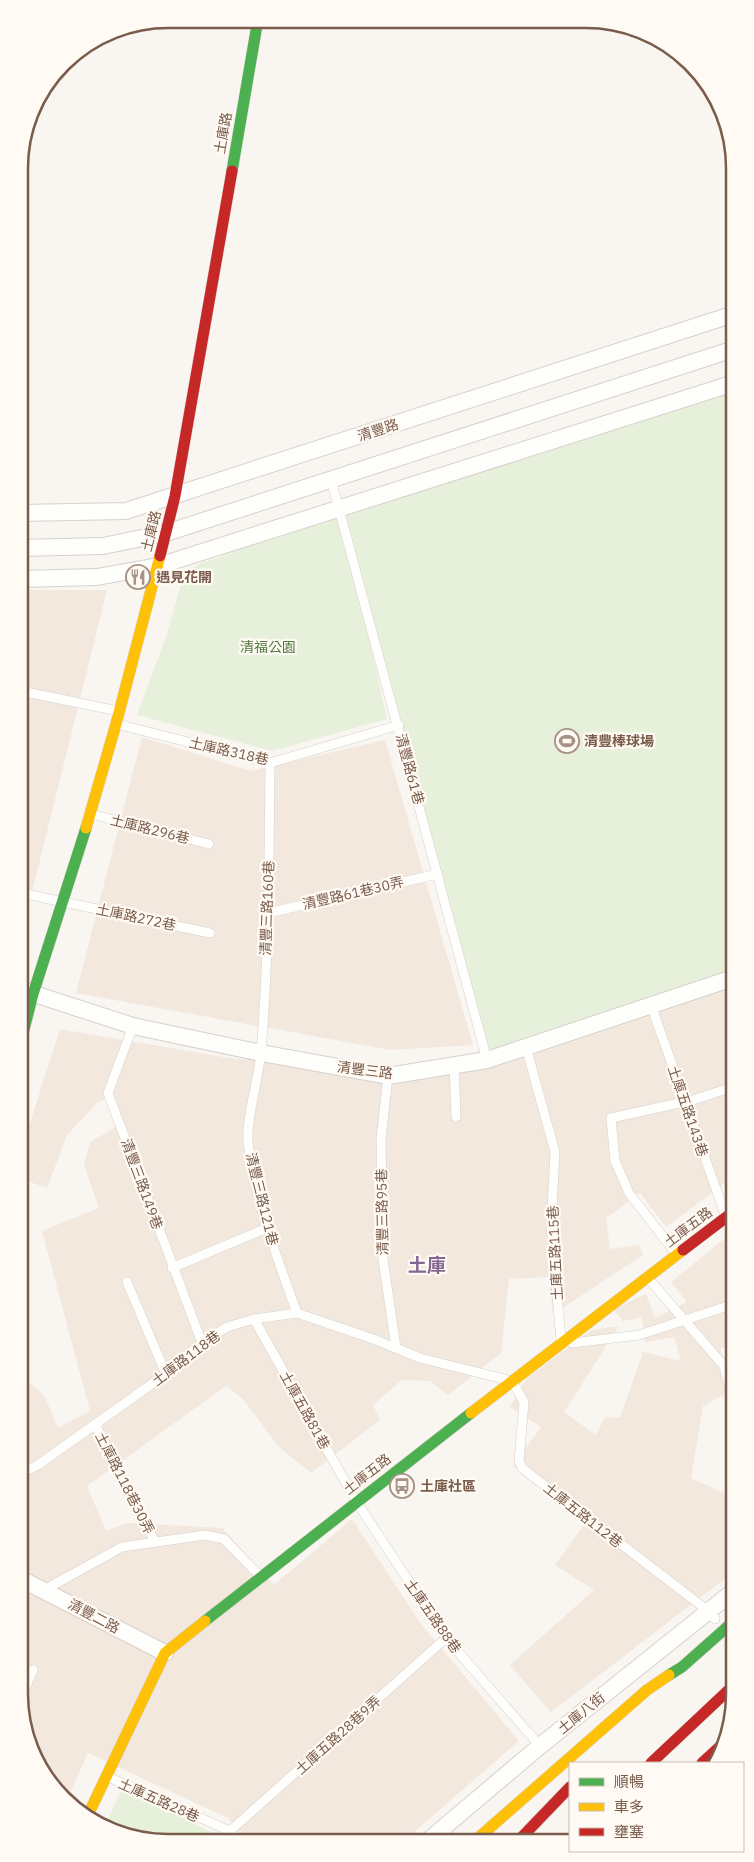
<svg xmlns="http://www.w3.org/2000/svg" width="754" height="1862" viewBox="0 0 754 1862" font-family="'IBM Plex Sans','Noto Sans TC',sans-serif">
<style>
.residential{fill:#f2e8de}
.green{fill:#e7f0db}
.lines{fill:none;stroke-linecap:round;stroke-linejoin:round}
.lane-casing{stroke:#d7d1cb;stroke-width:10}
.street-casing{stroke:#d7d1cb;stroke-width:18}
.fast-casing{stroke:#d9d2cb;stroke-width:12}
.slow-casing{stroke:#d9d2cb;stroke-width:12}
.jam-casing{stroke:#d9d2cb;stroke-width:12}
.lane{stroke:#fefefd;stroke-width:9}
.street{stroke:#fefefd;stroke-width:16}
.fast{stroke:#4caf50;stroke-width:11}
.slow{stroke:#ffc107;stroke-width:11}
.jam{stroke:#c62828;stroke-width:11}
.labels{text-anchor:middle;dominant-baseline:central;stroke-width:4.5;stroke-linejoin:round;paint-order:stroke}
.street-label{font-size:14px;fill:#7a5c4d;stroke:#fffaf3}
.poi-label{font-size:14px;font-weight:bold;fill:#7a5c4d;stroke:#fffaf3;text-anchor:start}
.park-label{font-size:14px;fill:#537a41;stroke:#fffaf3}
.district-label{font-size:19px;font-weight:bold;fill:#846695;stroke:#fffaf3}
.rim{fill:none;stroke:#7a5c4d;stroke-width:2.5}
</style>
<rect width="100%" height="100%" fill="#f9f5f0"/>
<g class="residential">
<polygon points="20,590 107,590 21,936"/>
<polygon points="142,737 251,771 385,740 473,1045 390,1050 76,993"/>
<polygon points="733,986 733,1177 666,1227 640,1193 606,1218 610,1249 639,1245 643,1255 553,1314 549,1277 509,1279 501,1353 448,1395 430,1381 402,1380 373,1405 380,1420 311,1473 279,1447 242,1398 226,1386 87,1486 106,1531 128,1523 222,1528 274,1585 352,1519 421,1624 519,1741 406,1839 246,1840 228,1818 88,1753 66,1802 62,1800 24,1733 23,1378 44,1395 58,1428 90,1411 42,1231 99,1208 84,1165 90,1142 116,1127 106,1099 98,1102 67,1135 47,1188 22,1179 22,1148 60,1029 229,1058 398,1079"/>
<polygon points="734,1231 734,1345 720,1348 734,1389 703,1406 691,1478 734,1498 735,1571 551,1712 510,1665 594,1590 555,1565 586,1522 513,1466 541,1427 510,1407 526,1379 592,1330 619,1326 564,1412 596,1435 605,1417 620,1418 643,1352 681,1361 674,1337 645,1342 642,1317 623,1321 613,1309 646,1294 655,1318 687,1302 671,1282"/>
</g>
<g class="green">
<polygon points="731,392 733,974 487,1060 344,527 387,719 272,751 137,715 167,634 184,573 201,563 220,557 339,507"/>
<polygon points="122,1788 221,1837 223,1840 139,1840 104,1829"/>
</g>
<g class="lines">
<defs>
<g id="lane">
<polyline points="331,479 487,1060"/>
<polyline points="21,691 118,711"/>
<polyline points="117,724 270,763 399,725"/>
<path d="M270 763C269 859 269 956 261 1052 259 1077 246 1119 248 1142 255 1201 277 1257 297 1313"/>
<polyline points="91,814 209,844"/>
<polyline points="21,893 210,933"/>
<polyline points="268,913 438,874"/>
<polyline points="651,1005 726,1217"/>
<polyline points="133,1026 108,1093 202,1343"/>
<polyline points="526,1047 555,1152 551,1227 561,1340"/>
<polyline points="454,1065 456,1117"/>
<polyline points="388,1076 381,1139 383,1259 396,1348"/>
<polyline points="677,1255 629,1193 615,1161 611,1118 693,1100 733,1087"/>
<polyline points="172,1268 267,1228"/>
<polyline points="647,1277 724,1366 734,1404"/>
<polyline points="127,1282 165,1372"/>
<polyline points="254,1319 356,1501 446,1638 540,1746"/>
<polyline points="572,1343 639,1335 734,1304"/>
<polyline points="95,1424 155,1542"/>
<polyline points="23,1472 38,1465 149,1386 202,1343 227,1327 254,1319 297,1313 376,1340 420,1358 512,1381 524,1402 519,1461 522,1468 707,1610 715,1619"/>
<polyline points="44,1590 122,1547 205,1535 224,1539 260,1576"/>
<polyline points="24,1691 33,1670"/>
<polyline points="108,1777 230,1831 237,1840"/>
<polyline points="230,1831 446,1638"/>
</g>
<g id="street">
<polyline points="20,513 126,511 731,315"/>
<polyline points="20,548 103,546 166,533 731,350"/>
<polyline points="20,579 97,577 158,566 731,384"/>
<polyline points="22,990 133,1026 261,1053 388,1076 487,1060 733,978"/>
<polyline points="23,1580 165,1653"/>
<polyline points="430,1839 540,1746 735,1590"/>
</g>
<g id="fast">
<polyline points="232,171 258,19"/>
<polyline points="22,1037 33,994 86,828"/>
<polyline points="205,1621 471,1413"/>
<polyline points="669,1675 682,1667 735,1620"/>
</g>
<g id="slow">
<polyline points="86,828 116,724 160,556"/>
<polyline points="471,1413 683,1250"/>
<polyline points="87,1817 165,1653 205,1621"/>
<polyline points="477,1839 647,1690 669,1675"/>
</g>
<g id="jam">
<polyline points="160,556 175,496 232,171"/>
<polyline points="683,1250 733,1212"/>
<polyline points="651,1763 735,1684"/>
<polyline points="702,1763 727,1740"/>
<polyline points="520,1839 570,1787"/>
</g>
</defs>
<use href="#lane" class="lane-casing"/>
<use href="#street" class="street-casing"/>
<use href="#fast" class="fast-casing"/>
<use href="#slow" class="slow-casing"/>
<use href="#jam" class="jam-casing"/>
<use href="#lane" class="lane"/>
<use href="#street" class="street"/>
<use href="#fast" class="fast"/>
<use href="#slow" class="slow"/>
<use href="#jam" class="jam"/>
</g>
<defs>
<symbol id="restaurant-ring" viewBox="-11 -11 22 22"><circle r="9.5" fill="#fffaf3" stroke="#a69286" stroke-width="1.5"/><path d="M-5-6h1v4h1v-4h1v4h1v-4h1v5L-1.5 .5V6h-2V.5L-5-1ZM5-6V6H3V1.5H1.5Q1.5-4 5-6Z" fill="#a69286"/></symbol>
<symbol id="stadium-ring" viewBox="-11 -11 22 22"><circle r="9.5" fill="#fffaf3" stroke="#a69286" stroke-width="1.5"/><path d="M0-5a6.5 5 0 1 0 0 10a6.5 5 0 1 0 0-10ZM-3.5-1.8h7v3.6h-7Z" fill="#a69286"/></symbol>
<symbol id="bus-ring" viewBox="-11 -11 22 22"><circle r="9.5" fill="#fffaf3" stroke="#a69286" stroke-width="1.5"/><path d="M-5-6H5V4H4V6H2V4H-2V6H-4V4H-5ZM-3.5-4V0h7V-4ZM-3.5 1.2v1.5H-2V1.2ZM2 1.2v1.5H3.5V1.2Z" fill="#a69286"/></symbol>
</defs>
<g fill-rule="evenodd">
<use href="#restaurant-ring" x="124" y="563" width="28" height="28"/>
<use href="#stadium-ring" x="553" y="727" width="28" height="28"/>
<use href="#bus-ring" x="388" y="1472" width="28" height="28"/>
</g>
<g class="labels">
<g class="street-label">
<text transform="translate(223 133) rotate(-80)">土庫路</text>
<text transform="translate(378 430) rotate(-18)">清豐路</text>
<text transform="translate(151 531) rotate(-76)">土庫路</text>
<text transform="translate(229 751) rotate(13)">土庫路318巷</text>
<text transform="translate(410 769) rotate(75)">清豐路61巷</text>
<text transform="translate(150 829) rotate(14)">土庫路296巷</text>
<text transform="translate(353 893) rotate(-13)">清豐路61巷30弄</text>
<text transform="translate(267 908) rotate(-88)">清豐三路160巷</text>
<text transform="translate(136 917) rotate(12)">土庫路272巷</text>
<text transform="translate(365 1070) rotate(7)">清豐三路</text>
<text transform="translate(688 1111) rotate(71)">土庫五路143巷</text>
<text transform="translate(142 1184) rotate(70)">清豐三路149巷</text>
<text transform="translate(262 1199) rotate(76)">清豐三路121巷</text>
<text transform="translate(382 1212) rotate(-91)">清豐三路95巷</text>
<text transform="translate(688 1227) rotate(-37)">土庫五路</text>
<text transform="translate(555 1253) rotate(-93)">土庫五路115巷</text>
<text transform="translate(186 1358) rotate(-37)">土庫路118巷</text>
<text transform="translate(305 1410) rotate(61)">土庫五路81巷</text>
<text transform="translate(367 1474) rotate(-38)">土庫五路</text>
<text transform="translate(125 1483) rotate(63)">土庫路118巷30弄</text>
<text transform="translate(583 1515) rotate(38)">土庫五路112巷</text>
<text transform="translate(94 1616) rotate(28)">清豐二路</text>
<text transform="translate(433 1616) rotate(55)">土庫五路88巷</text>
<text transform="translate(581 1713) rotate(-39)">土庫八街</text>
<text transform="translate(338 1735) rotate(-42)">土庫五路28巷9弄</text>
<text transform="translate(159 1800) rotate(24)">土庫五路28巷</text>
</g>
<g class="poi-label">
<text x="156" y="577">遇見花開</text>
<text x="584" y="741">清豐棒球場</text>
<text x="420" y="1486">土庫社區</text>
</g>
<g class="park-label">
<text x="268" y="647">清福公園</text>
</g>
<g class="district-label">
<text x="427" y="1265">土庫</text>
</g>
</g>
<path d="M0 0H754V1862H0ZM168 28H586A140 140 0 0 1 726 168V1694A140 140 0 0 1 586 1834H168A140 140 0 0 1 28 1694V168A140 140 0 0 1 168 28Z" fill="#fffaf3" fill-rule="evenodd"/>
<path class="rim" d="M168 28H586A140 140 0 0 1 726 168V1694A140 140 0 0 1 586 1834H168A140 140 0 0 1 28 1694V168A140 140 0 0 1 168 28Z"/>
<rect x="569" y="1762" width="175" height="90" fill="#fffaf3" stroke="#cabbb1"/>
<rect x="579" y="1778" width="25" height="8" fill="#4caf50" stroke="#cabbb1"/>
<text x="614" y="1787" font-size="15" fill="#7a5c4d">順暢</text>
<rect x="579" y="1803" width="25" height="8" fill="#ffc107" stroke="#cabbb1"/>
<text x="614" y="1812" font-size="15" fill="#7a5c4d">車多</text>
<rect x="579" y="1828" width="25" height="8" fill="#c62828" stroke="#cabbb1"/>
<text x="614" y="1837" font-size="15" fill="#7a5c4d">壅塞</text>
</svg>
